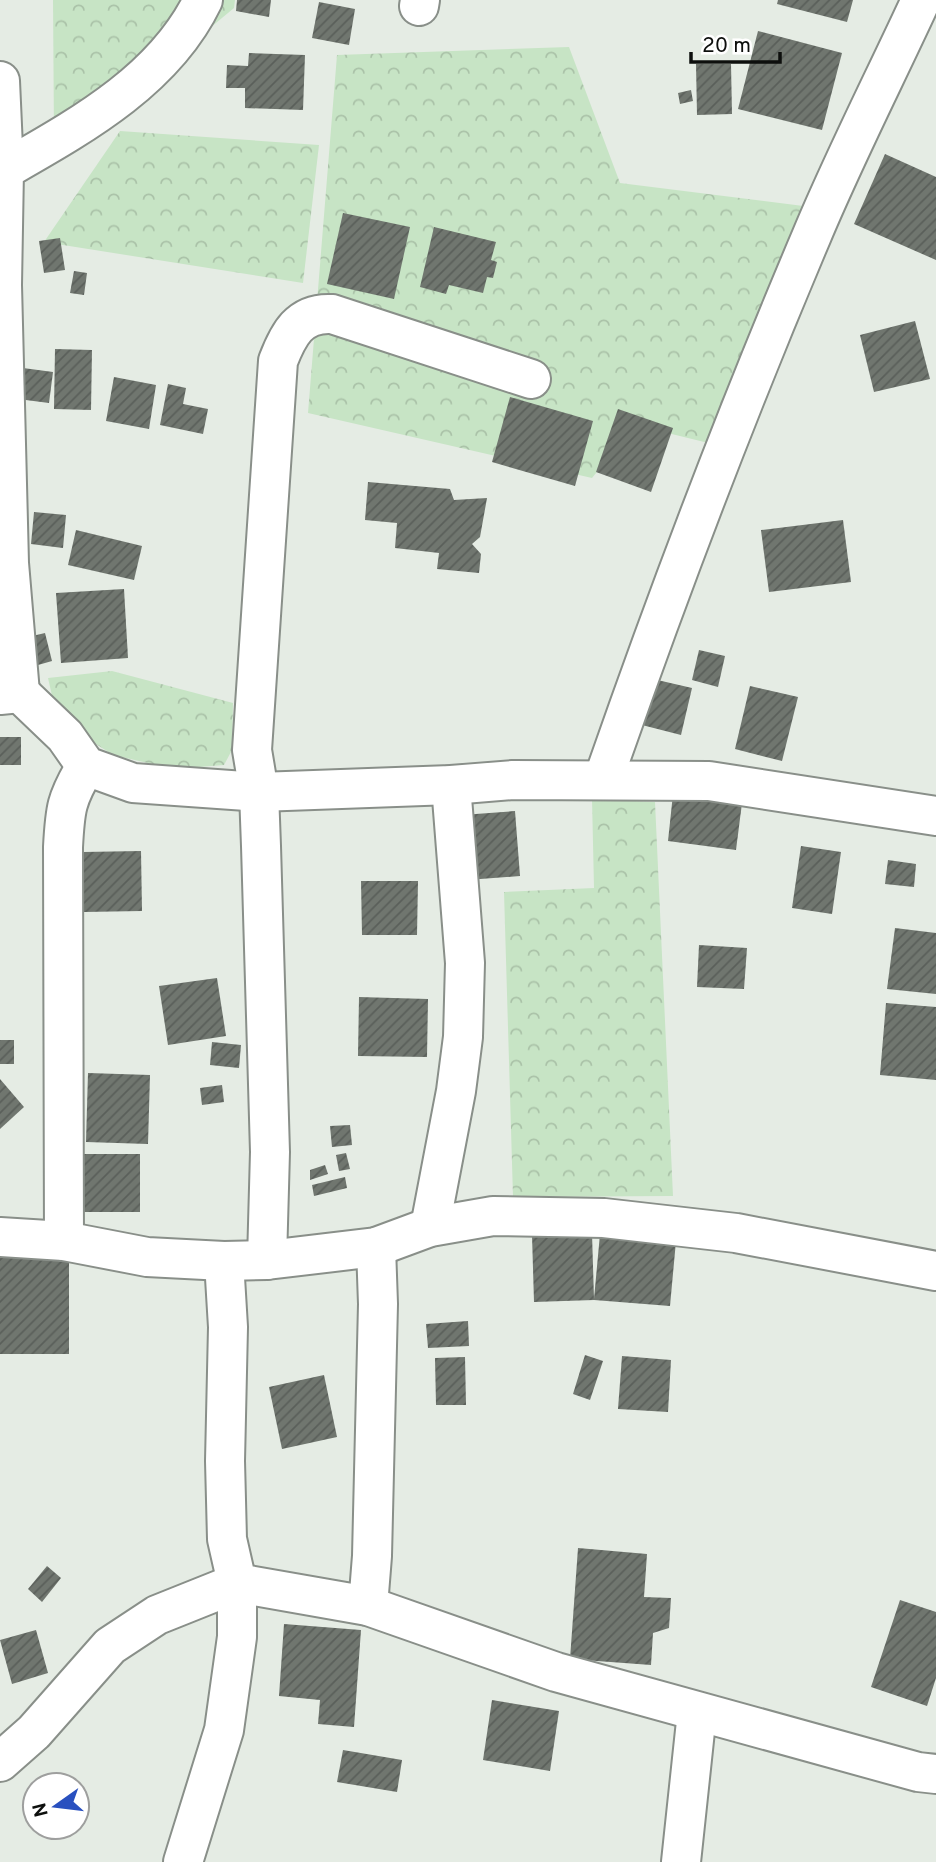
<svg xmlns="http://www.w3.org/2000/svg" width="936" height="1862" viewBox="0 0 936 1862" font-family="Overpass,sans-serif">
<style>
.forest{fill:url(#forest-crowns)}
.building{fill:url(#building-hatch)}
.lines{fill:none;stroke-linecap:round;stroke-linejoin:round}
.minor-casing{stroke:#898f89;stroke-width:42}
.minor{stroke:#fff;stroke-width:38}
</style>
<defs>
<pattern id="forest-crowns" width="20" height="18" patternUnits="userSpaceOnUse" patternTransform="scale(1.75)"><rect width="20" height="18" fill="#c7e4c5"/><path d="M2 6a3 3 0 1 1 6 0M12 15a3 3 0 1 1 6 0" fill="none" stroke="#aac2a8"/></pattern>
<pattern id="building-hatch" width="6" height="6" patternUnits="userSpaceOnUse" patternTransform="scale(1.75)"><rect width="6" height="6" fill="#70766f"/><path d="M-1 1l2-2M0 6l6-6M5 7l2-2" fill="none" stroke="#5a5f5a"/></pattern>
</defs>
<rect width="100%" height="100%" fill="#e5ece4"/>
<g class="forest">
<polygon points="53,0 235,0 234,8 140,86 54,135"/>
<polygon points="569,47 620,183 827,209 745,452 635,425 592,478 308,413 337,55"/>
<polygon points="120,131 319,145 303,283 44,242"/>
<polygon points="112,671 233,703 232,750 224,765 174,769 113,755 82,735 53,700 48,678"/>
<polygon points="592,799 655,802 673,1196 513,1197 504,892 594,888"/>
</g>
<g class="building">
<polygon points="237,0 271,0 269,17 236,11"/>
<polygon points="778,0 853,0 847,22 777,4"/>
<polygon points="319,2 355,9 349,45 312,38"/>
<polygon points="758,31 842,53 822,130 738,109"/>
<polygon points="249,53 305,55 303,110 245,108 245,88 226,88 227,65 248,66"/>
<polygon points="696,64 731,64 732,114 697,115"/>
<polygon points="691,90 693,101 680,104 678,93"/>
<polygon points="885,154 936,177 936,260 854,224"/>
<polygon points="343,213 410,227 394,299 327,284"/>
<polygon points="434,227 496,242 491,260 497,262 493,278 487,277 483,293 449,285 446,294 420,287"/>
<polygon points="60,238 65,270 44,273 39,241"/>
<polygon points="74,271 87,273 84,295 70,293"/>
<polygon points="915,321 930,379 874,392 860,335"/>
<polygon points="55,349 92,350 91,410 54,409"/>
<polygon points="23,368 53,372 49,403 18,399"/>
<polygon points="114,377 156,385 149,429 106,421"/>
<polygon points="168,384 186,388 183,404 208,409 203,434 160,425"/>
<polygon points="510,397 593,421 575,486 492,462"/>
<polygon points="618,409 673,428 651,492 596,472"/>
<polygon points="368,482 450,489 454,500 487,498 480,537 472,544 481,554 479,573 437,569 439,553 395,548 397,523 365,520"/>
<polygon points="34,512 66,515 63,548 31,544"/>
<polygon points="843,520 851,582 769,592 761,530"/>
<polygon points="76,530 142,546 134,580 68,565"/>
<polygon points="124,589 128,658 61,663 56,593"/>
<polygon points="45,633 52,661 31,667 24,638"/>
<polygon points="699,650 725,656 718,687 692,680"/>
<polygon points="653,679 692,688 681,735 642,725"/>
<polygon points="750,686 798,697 782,761 735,749"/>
<rect x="0" y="737" width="21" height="28"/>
<polygon points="673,794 742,803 736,850 668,841"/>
<polygon points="515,811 520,876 467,880 462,815"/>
<polygon points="801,846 841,852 832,914 792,908"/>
<polygon points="141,851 142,911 84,912 83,852"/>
<polygon points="888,860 916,864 914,887 885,884"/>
<polygon points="361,881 418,881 417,935 362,935"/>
<polygon points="895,928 936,933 936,994 887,989"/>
<polygon points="699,945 747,948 744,989 697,987"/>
<polygon points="217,978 226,1036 168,1045 159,986"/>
<polygon points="359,997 428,999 427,1057 358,1056"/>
<polygon points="886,1003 936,1007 936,1080 880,1075"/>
<rect x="0" y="1040" width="14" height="24"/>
<polygon points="212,1042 241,1045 239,1068 210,1065"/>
<polygon points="88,1073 150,1075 148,1144 86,1142"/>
<polygon points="0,1079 24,1107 0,1129"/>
<polygon points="222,1085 224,1102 202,1105 200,1088"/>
<polygon points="350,1125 352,1145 332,1147 330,1126"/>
<polygon points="346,1153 350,1169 339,1171 336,1155"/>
<rect x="82" y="1154" width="58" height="58"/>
<polygon points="325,1165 328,1174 310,1180 310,1170"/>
<polygon points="345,1177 347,1188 314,1196 312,1185"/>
<polygon points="592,1233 594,1299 600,1234 676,1241 670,1306 594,1300 534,1302 532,1235"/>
<rect x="0" y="1252" width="69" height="102"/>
<polygon points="468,1321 469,1346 428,1348 426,1324"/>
<polygon points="585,1355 603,1361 590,1400 573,1394"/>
<polygon points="622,1356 671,1360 668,1412 618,1409"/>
<polygon points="465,1357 466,1405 436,1405 435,1358"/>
<polygon points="324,1375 337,1437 282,1449 269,1387"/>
<polygon points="578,1548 647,1554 644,1597 671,1598 669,1628 653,1633 651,1665 570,1659"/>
<polygon points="47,1566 61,1578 42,1602 28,1589"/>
<polygon points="900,1600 936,1612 936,1678 927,1706 871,1687"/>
<polygon points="284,1624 361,1630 354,1727 318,1724 320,1700 279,1696"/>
<polygon points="36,1630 48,1673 12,1684 0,1640"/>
<polygon points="492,1700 559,1711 550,1771 483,1760"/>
<polygon points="343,1750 402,1760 397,1792 337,1782"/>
</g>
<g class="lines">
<defs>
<g id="minor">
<polyline points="419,6 420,0"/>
<polyline points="0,81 4,170"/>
<polyline points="20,693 65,736 86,766 133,783 259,792 451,785 513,780 709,781 936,816"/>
<path d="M0 695 20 693 9 563 2 285 4 170C79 127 164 81 203 0"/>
<path d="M603 780C667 596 736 414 812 235 845 156 885 78 921 0"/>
<polyline points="430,1227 456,1091 463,1037 465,963 451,785"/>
<polyline points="0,1237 64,1241 147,1257 224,1261 267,1260 376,1247 430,1227 493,1216 604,1218 736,1233 936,1271"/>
<path d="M64 1241 63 847C65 809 66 799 86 766"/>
<path d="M267 1260 270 1152 261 846 259 792 252 750 278 361C288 335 299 312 332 314L531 379"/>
<polyline points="224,1261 228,1327 225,1461 227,1539 237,1583 368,1606 556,1672 918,1772 936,1774"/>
<polyline points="368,1606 372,1556 378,1304 376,1247"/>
<polyline points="0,1762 34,1732 110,1646 157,1615 237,1583 237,1637 224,1730 183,1862"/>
<polyline points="681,1862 697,1712"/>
</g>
</defs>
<use href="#minor" class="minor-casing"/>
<use href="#minor" class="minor"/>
</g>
<g transform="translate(56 1806) rotate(256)"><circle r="33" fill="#ffffff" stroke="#9e9f9e" stroke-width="2"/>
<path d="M0-5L12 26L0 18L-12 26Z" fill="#2950bf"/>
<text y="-10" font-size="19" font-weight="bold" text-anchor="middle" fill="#0d0f0d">N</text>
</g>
<path d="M691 52v10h89v-10" fill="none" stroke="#0d0f0d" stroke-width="3.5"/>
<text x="702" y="52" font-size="21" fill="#0d0f0d" stroke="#ffffff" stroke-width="5" paint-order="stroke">20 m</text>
</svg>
